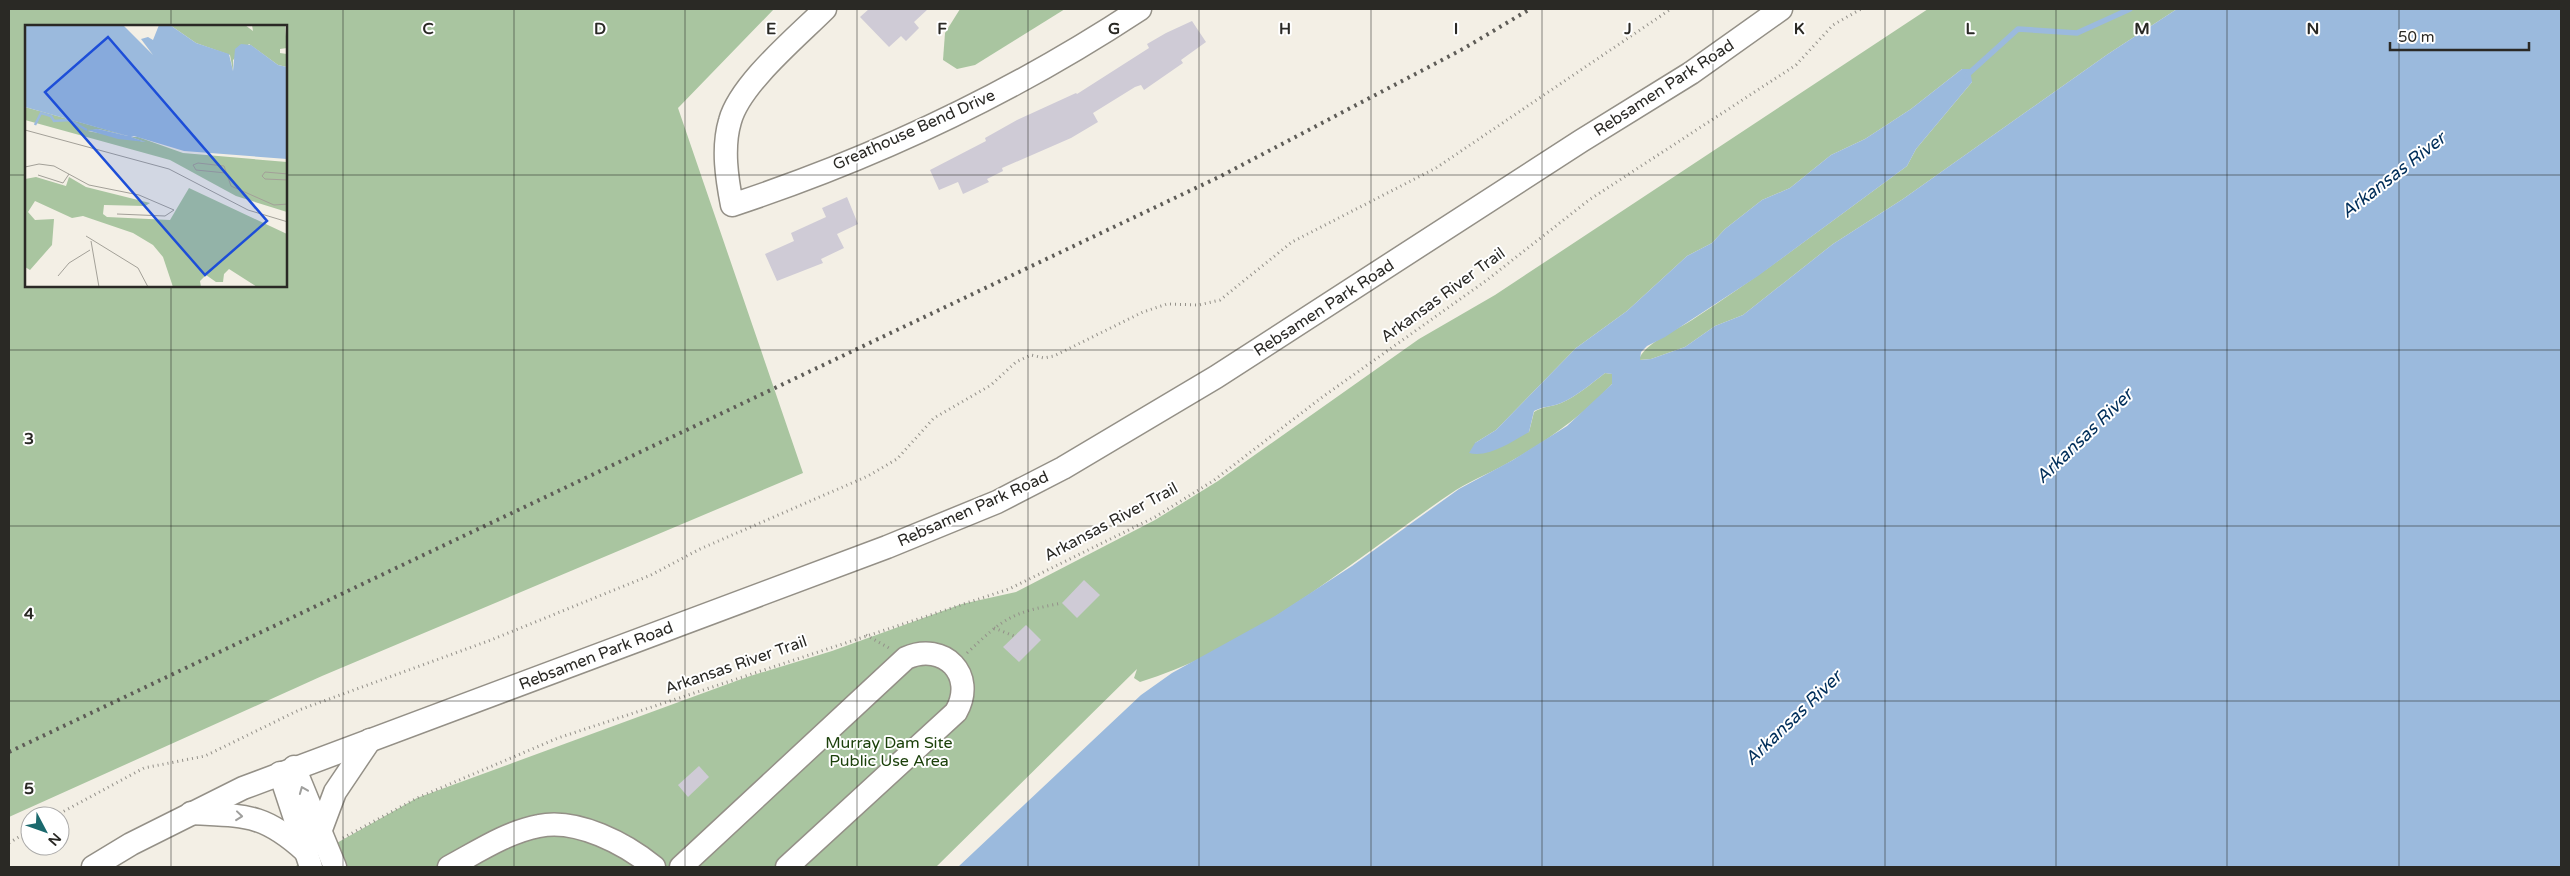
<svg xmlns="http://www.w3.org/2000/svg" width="2570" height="876" viewBox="0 0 2570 876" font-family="'Varela Round',sans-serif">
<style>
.green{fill:#a9c5a0;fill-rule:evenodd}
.water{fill:#9bbadd}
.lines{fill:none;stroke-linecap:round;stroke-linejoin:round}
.stream{stroke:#9bbadd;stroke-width:5.5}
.building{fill:#cfcbd6}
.minor-casing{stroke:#949087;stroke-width:25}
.path{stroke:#939089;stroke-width:3;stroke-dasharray:1 4;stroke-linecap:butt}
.minor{stroke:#fff;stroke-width:22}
.rail{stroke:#5e5c57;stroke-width:4;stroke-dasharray:2.5 5;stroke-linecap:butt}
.oneway{stroke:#9f9f9d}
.grid{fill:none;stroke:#2a2925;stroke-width:1;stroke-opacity:0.55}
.labels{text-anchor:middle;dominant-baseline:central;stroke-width:4;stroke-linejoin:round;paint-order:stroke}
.street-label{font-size:16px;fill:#2a2925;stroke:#fff}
.park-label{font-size:16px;fill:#1b400a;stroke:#fff}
.water-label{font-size:18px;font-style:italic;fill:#002e59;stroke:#fff}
.inset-river{fill:none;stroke:#9bbadd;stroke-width:2.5}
.inset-road{fill:none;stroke:#a3a098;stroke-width:1}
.view{fill:#1d4ed8;fill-opacity:0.15;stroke:#1d4ed8;stroke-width:2.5}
.inset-edge{fill:none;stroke:#2a2925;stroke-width:2.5}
.grid-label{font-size:16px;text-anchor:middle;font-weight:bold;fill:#2a2925;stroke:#fff;stroke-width:4;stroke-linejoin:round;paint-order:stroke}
</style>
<rect width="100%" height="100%" fill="#f3efe5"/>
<g class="green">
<path d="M9 9H774L678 108 803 473 322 676 9 817ZM26 26H286V286H26Z"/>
<polygon points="960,9 1065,9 975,65 957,69 943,60 945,33"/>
<path d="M1928 9H2177L2108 54 1903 199 1833 244 1743 315 1715 326 1685 347 1651 359 1639 360C1643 344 1678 329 1692 320 1766 272 1836 218 1907 166L1916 149 1972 82 1962 69 1911 109 1865 139 1831 155 1790 188 1762 200 1725 229 1712 243 1687 256 1627 311 1576 348 1496 430 1475 443 1529 432 1534 412C1543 406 1552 407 1561 403 1577 396 1591 384 1605 373L1613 374 1612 384C1583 415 1550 439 1513 460 1495 471 1474 479 1456 490 1356 557 1257 646 1140 682L1134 678 1137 669 936 867H294L417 798 747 677 832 651 962 604 1016 592 1155 520 1218 481 1419 339 1495 295Z"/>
</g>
<path class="water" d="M2177 9H2561V867H958L1141 695 1172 673 1275 616 1352 566 1459 489 1513 460 1567 426 1612 384V374L1605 373C1591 384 1577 396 1561 403 1552 407 1543 406 1534 411L1529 432C1511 442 1489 458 1469 453L1475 443 1496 430 1576 348 1627 311 1687 256 1712 243 1725 229 1762 200 1790 188 1831 155 1865 139 1911 109 1962 69H1970L1972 82 1916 149 1907 166 1758 276 1665 337 1647 346 1641 352 1640 360 1651 359 1685 347 1715 326 1743 315 1833 244 1903 199 2108 54Z"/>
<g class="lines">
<polyline class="stream" points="1966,76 2018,29 2077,33 2130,9"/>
</g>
<g class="building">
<polygon points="869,9 928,9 914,22 919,28 906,41 901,36 889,47 860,17"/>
<polygon points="1192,21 1206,42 1181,60 1183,63 1144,90 1141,85 1135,87 1093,113 1098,122 1071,138 1002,168 1003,171 987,179 989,182 963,194 958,182 939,190 930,170 986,141 985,138 1017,120 1076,93 1077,94 1149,48 1147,44 1166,33"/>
<polygon points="847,197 858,224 837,234 844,248 821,259 823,263 777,281 765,254 794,241 791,233 826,217 822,208"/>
<polygon points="1084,580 1100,595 1077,618 1062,603"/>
<polygon points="1026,625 1041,640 1019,662 1003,647"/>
<polygon points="699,766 709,777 688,797 678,785"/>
</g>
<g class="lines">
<defs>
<g id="minor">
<path d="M825 9C797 37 740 84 730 121 722 148 727 179 732 205 875 158 1014 92 1140 9"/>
<polyline points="294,767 335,867"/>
<polyline points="280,773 311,867"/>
<path d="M191 813C245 816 263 813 305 851"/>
<polyline points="320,832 335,792 370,740"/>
<polyline points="93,867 131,844 243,788 887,547 997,502 1063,468 1216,377 1581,141 1691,73 1781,9"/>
<path d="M449 867C477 852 507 832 539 826 577 818 626 844 654 867"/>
<path d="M681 867 906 658C944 641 977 675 956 712L787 867"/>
</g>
</defs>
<use href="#minor" class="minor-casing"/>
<g class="path">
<polyline points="994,628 1014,636"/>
<polyline points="866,635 889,648"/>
<path d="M967 653C1005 617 1011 613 1062 603"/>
<polyline points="55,816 144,768 205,756 299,710 491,640 651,575 700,549 868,476 897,459 934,418 991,385 1016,362 1031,355 1044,358 1054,356 1143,312 1167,304 1199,305 1220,300 1292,242 1436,168 1671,9"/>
<polyline points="343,838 417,798 558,738 1009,589 1155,517 1213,481 1321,398 1487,280 1589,200 1796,65 1833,25 1861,9"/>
<polyline points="9,843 30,830"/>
</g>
<use href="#minor" class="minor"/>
<polyline class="rail" points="9,752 1221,176 1463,49 1530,9"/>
</g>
<defs><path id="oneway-chevron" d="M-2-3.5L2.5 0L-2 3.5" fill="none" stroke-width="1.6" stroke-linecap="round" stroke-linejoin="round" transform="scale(1.25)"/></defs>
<g class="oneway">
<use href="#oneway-chevron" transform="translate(303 790) rotate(-112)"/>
<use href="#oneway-chevron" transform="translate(239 816) rotate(6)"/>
</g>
<path class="grid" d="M171 9V26M343 9V867M514 9V867M685 9V867M857 9V867M1028 9V867M1199 9V867M1371 9V867M1542 9V867M1713 9V867M1885 9V867M2056 9V867M2227 9V867M2399 9V867M9 175H26M286 175H2561M171 286V867M9 350H2561M9 526H2561M9 701H2561"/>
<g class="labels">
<g class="street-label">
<text transform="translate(1664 88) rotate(-33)">Rebsamen Park Road</text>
<text transform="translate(914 130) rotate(-24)">Greathouse Bend Drive</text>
<text transform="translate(1443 295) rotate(-36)">Arkansas River Trail</text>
<text transform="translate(1324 308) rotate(-33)">Rebsamen Park Road</text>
<text transform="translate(973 509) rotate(-24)">Rebsamen Park Road</text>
<text transform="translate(1111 522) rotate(-28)">Arkansas River Trail</text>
<text transform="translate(596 656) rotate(-21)">Rebsamen Park Road</text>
<text transform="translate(736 665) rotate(-19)">Arkansas River Trail</text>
</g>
<g class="park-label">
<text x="889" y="743">Murray Dam Site<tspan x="889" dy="18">Public Use Area</tspan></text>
</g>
<g class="water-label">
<text transform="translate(2393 175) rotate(-38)">Arkansas River</text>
<text transform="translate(2084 436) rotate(-44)">Arkansas River</text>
<text transform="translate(1793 718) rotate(-44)">Arkansas River</text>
</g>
</g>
<g transform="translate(25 25)">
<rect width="262" height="262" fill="#f3efe5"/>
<path d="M145 0H220L228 6 227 0H260L262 23 255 24V28L262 29V42L253 40 224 19 208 35V46L205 30 171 18ZM0 82 104 111 73 104 63 106 120 117 106 112H113L158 128 262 137V187L211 171 145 135 0 95ZM11 152 41 161 44 152 61 162 125 178 120 181 79 180 78 189 82 192 145 195 164 163 262 209V262H232L204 244 199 249 198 257H191L181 250 175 256 176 262H148L138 232 128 220 108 208 58 191 47 193 10 176 3 187 10 195 29 194 27 220 5 245 0 242V154Z" fill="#a9c5a0"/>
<path d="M0 0H98L128 30 116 14 123 12 128 15 134 0H145L171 18 204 29 208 46 210 24 216 19 226 20 253 40 262 42V134L159 126 109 111 106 112 121 117 93 114 62 105 73 104 103 111 0 82Z" fill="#9bbadd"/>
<path class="inset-river" d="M10 100 16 88 26 91 29 96 44 95 62 105"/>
<path class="inset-road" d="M0 105 144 144 223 185 263 197M0 142 14 139 29 141 64 160 114 170 149 185 140 191 92 189M201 148 171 145 168 140 173 138 199 141 206 161 249 180 263 179M263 149 240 147 237 151 240 154 263 155M13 150 38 158 44 149M61 211 113 243 123 262M66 216 74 262M33 251 44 238 65 225"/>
<path class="view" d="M83 12 242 196 180 250 20 67Z"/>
<rect width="262" height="262" class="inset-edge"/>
</g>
<g class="grid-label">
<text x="428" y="34">C</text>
<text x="600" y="34">D</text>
<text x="771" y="34">E</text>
<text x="942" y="34">F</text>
<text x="1114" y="34">G</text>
<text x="1285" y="34">H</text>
<text x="1456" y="34">I</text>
<text x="1628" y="34">J</text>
<text x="1799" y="34">K</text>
<text x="1970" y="34">L</text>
<text x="2142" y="34">M</text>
<text x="2313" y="34">N</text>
<text x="29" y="444">3</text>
<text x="29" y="619">4</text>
<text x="29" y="794">5</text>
</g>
<rect width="2570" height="876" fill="none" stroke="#2a2925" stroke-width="20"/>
<g transform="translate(45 831) rotate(131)"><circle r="24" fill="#ffffff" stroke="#aaa9a8"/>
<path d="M0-4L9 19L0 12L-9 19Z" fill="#1b696d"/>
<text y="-8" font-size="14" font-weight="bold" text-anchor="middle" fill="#2a2925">N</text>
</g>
<path d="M2390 42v8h139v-8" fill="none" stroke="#2a2925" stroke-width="2.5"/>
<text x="2398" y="42" font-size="15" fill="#2a2925" stroke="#ffffff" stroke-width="4" paint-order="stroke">50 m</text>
</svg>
